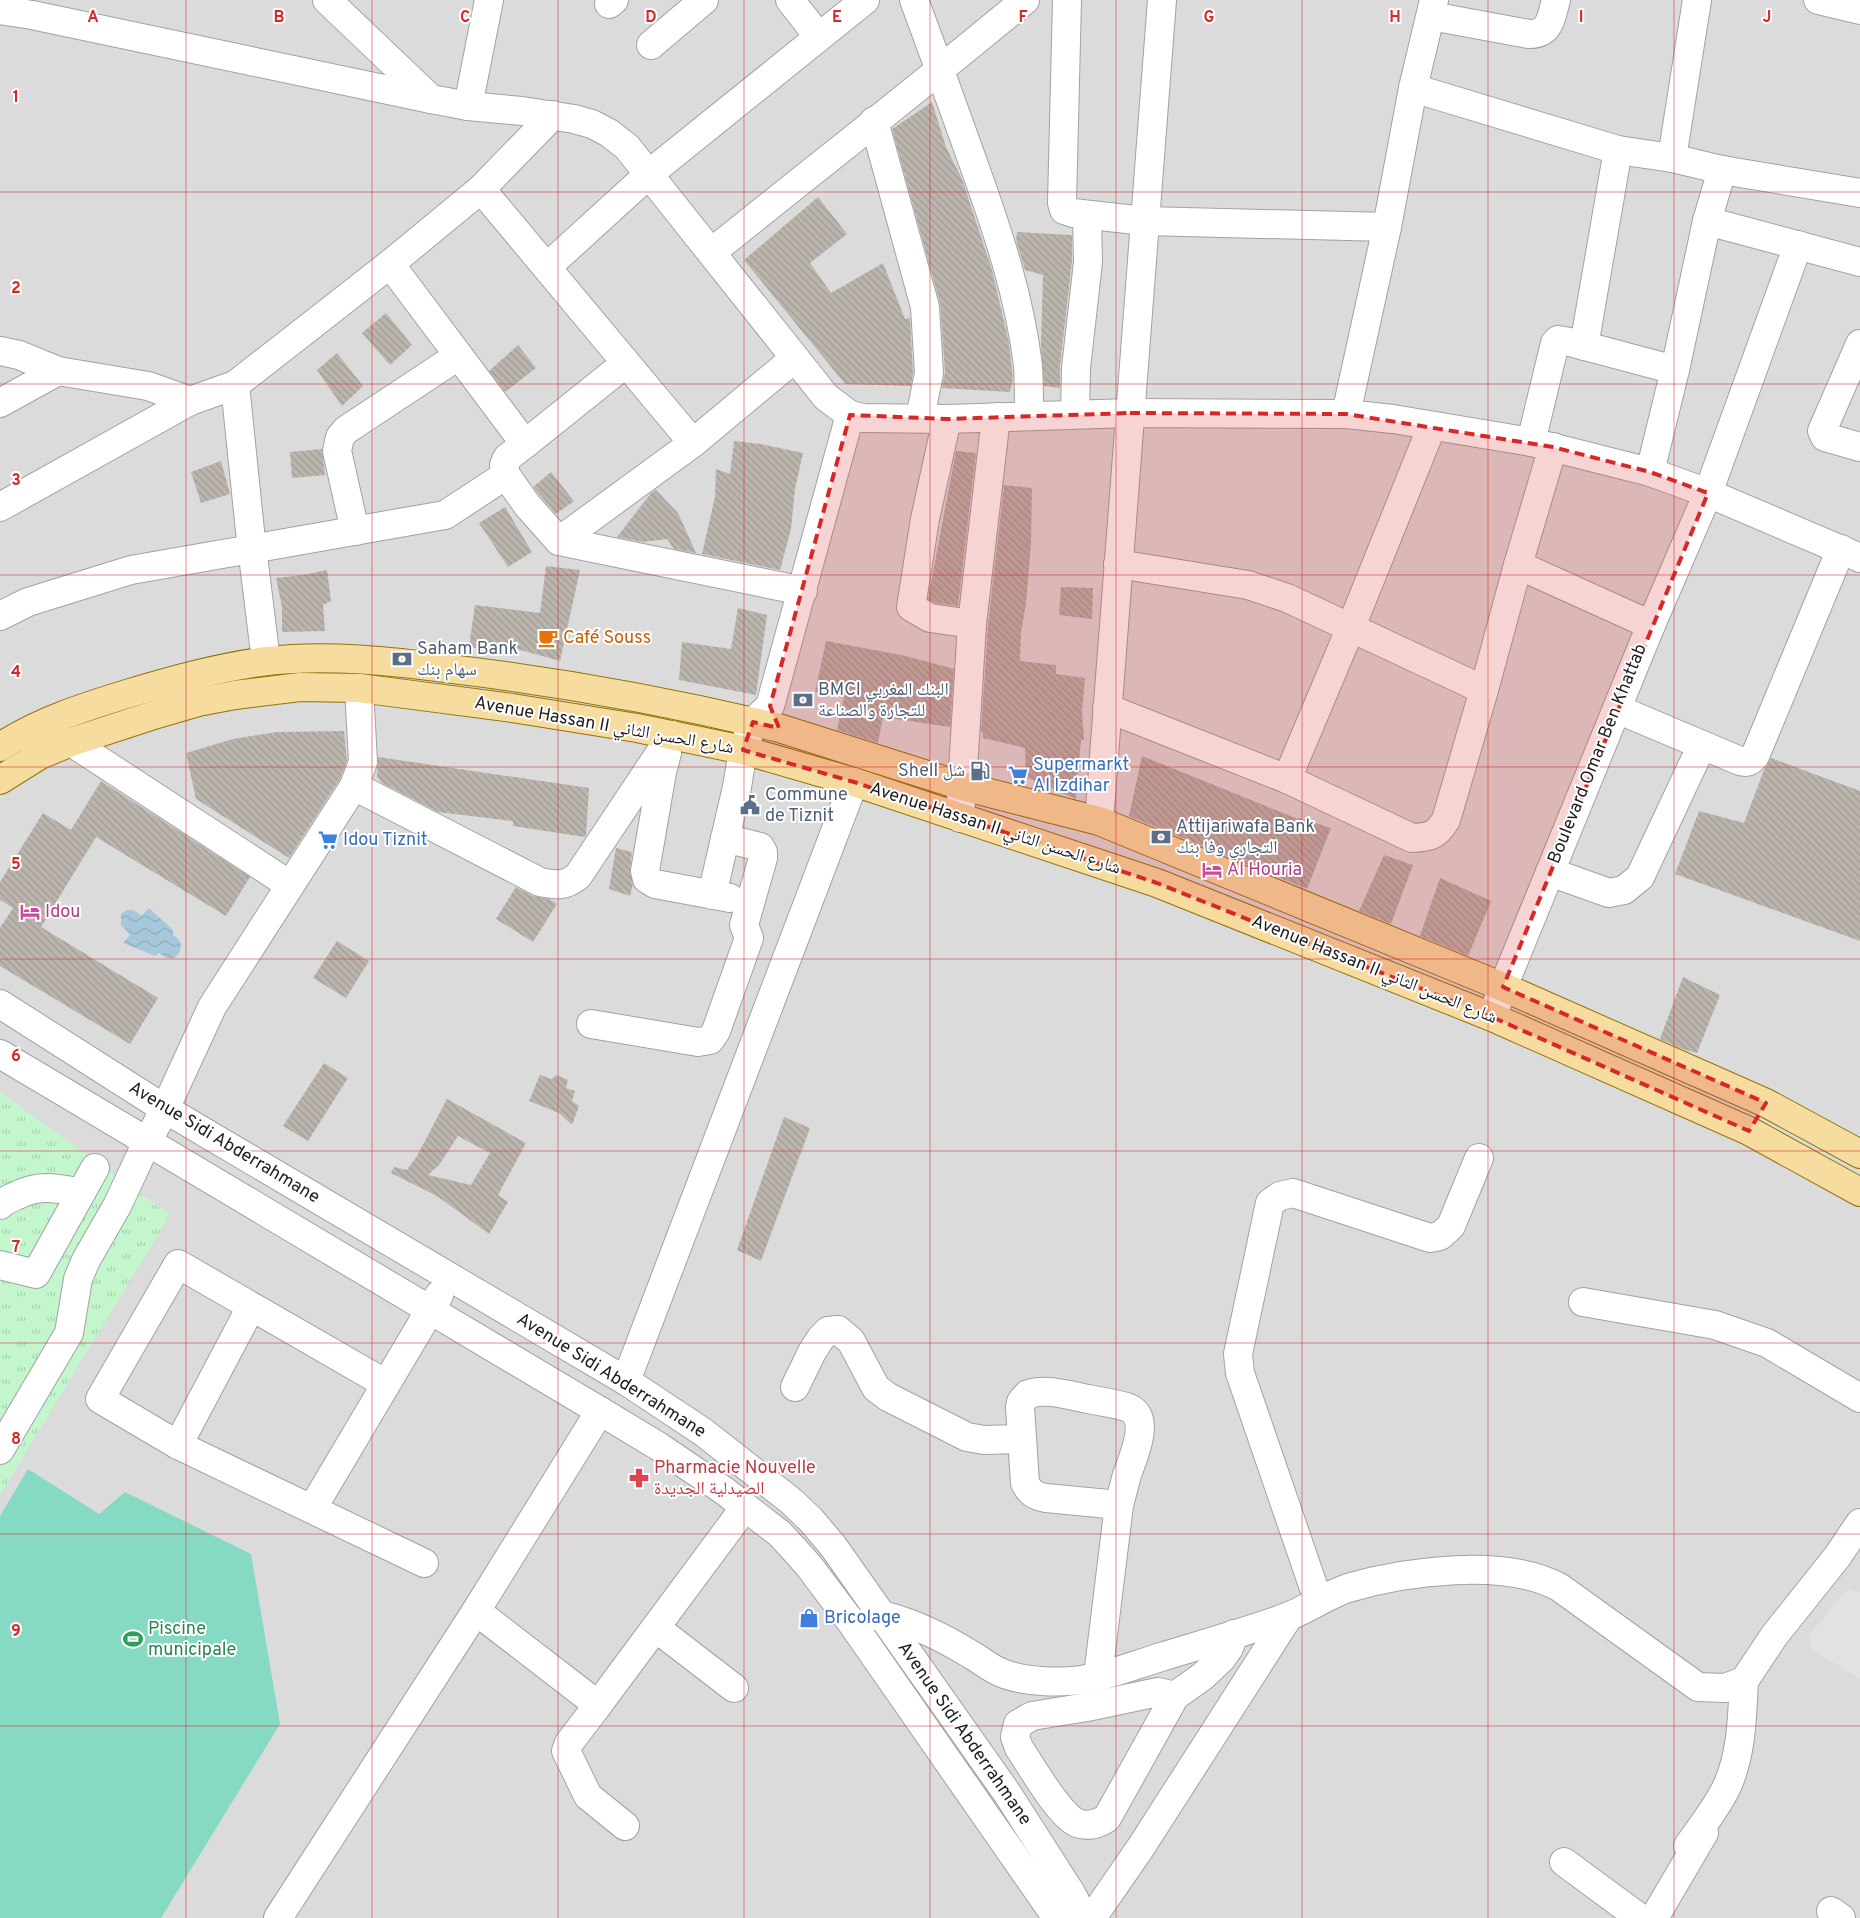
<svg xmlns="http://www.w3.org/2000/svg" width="1860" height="1918" viewBox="0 0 1860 1918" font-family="Overpass,'Noto Naskh Arabic',sans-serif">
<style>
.residential{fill:#dcdbdb}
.park{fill:url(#park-tufts)}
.pitch{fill:#86dac3}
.parking{fill:#e2e2e2}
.water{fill:url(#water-waves)}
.building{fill:url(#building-back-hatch);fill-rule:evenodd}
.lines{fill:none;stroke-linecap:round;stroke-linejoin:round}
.minor-casing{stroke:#a2a2a2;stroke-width:30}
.major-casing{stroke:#907308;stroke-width:30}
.minor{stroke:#fff;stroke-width:28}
.major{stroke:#f7dca0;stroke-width:28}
.marked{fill:#d62828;fill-opacity:0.2;stroke:#d62828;stroke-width:4;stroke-dasharray:10 6;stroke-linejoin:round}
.grid{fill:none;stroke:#d62828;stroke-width:1;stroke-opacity:0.55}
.labels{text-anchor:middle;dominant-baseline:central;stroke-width:4;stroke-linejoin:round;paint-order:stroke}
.food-label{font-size:18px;fill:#c56008;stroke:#fff;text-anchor:start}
.service-label{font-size:18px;fill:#4e5e75;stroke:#fff;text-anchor:start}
.street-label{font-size:18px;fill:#1e1e1e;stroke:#fff}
.shop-label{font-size:18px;fill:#366cbe;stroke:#fff;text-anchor:start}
.hotel-label{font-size:18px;fill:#b23c85;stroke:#fff;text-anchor:start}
.health-label{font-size:18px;fill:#be3a42;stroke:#fff;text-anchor:start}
.leisure-label{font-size:18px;fill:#27864d;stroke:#fff;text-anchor:start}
.grid-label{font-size:16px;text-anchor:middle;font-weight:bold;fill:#d62828;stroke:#fff;stroke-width:4;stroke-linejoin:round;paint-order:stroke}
</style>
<defs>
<pattern id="park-tufts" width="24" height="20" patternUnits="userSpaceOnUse" patternTransform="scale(1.25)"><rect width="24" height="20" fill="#c3f6cd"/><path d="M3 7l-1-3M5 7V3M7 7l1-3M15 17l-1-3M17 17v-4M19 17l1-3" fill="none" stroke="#a7d2b0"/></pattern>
<pattern id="water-waves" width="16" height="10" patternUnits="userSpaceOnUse" patternTransform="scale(1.25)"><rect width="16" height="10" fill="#a7c8da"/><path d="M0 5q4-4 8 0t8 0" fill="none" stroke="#8fabbb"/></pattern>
<pattern id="building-back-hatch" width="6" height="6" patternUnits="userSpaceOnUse" patternTransform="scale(1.25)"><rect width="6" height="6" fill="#bbb5ae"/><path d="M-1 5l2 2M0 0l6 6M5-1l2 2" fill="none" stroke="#a09b95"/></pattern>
</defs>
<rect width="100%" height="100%" fill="#eeece4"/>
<rect class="residential" x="0" y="0" width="1860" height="1918"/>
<polygon class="park" points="0,1092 170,1215 0,1495"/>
<polygon class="pitch" points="28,1469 99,1514 125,1492 251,1554 280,1724 161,1918 0,1918 0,1516"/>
<polygon class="parking" points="1848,1588 1860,1593 1860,1679 1811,1649 1809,1636"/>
<path class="water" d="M149 908 173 930V935C183 940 184 951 174 958H166L159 953 155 956 123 943 130 935 121 925V914C128 907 135 909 141 916Z"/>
<g class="building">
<polygon points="932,102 946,147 962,179 992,270 1009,343 1013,379 1010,392 942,388 945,372 940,303 892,129"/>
<polygon points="818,197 847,234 810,263 831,293 883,263 905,319 910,318 913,372 911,386 845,384 744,260"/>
<polygon points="1017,232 1072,235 1072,261 1060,366 1060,388 1044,386 1041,344 1043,275 1025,270 1016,240"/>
<polygon points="386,313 412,345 390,365 362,333"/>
<polygon points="518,345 536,368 505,392 489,371"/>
<polygon points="337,353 363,386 342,406 317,370"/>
<polygon points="734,441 761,444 803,453 795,489 791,529 780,570 702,554 715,497 716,469 730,474"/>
<polygon points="322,449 325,475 292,478 290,452"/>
<polygon points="956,451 976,453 958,606 935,603 928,599"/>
<polygon points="221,461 230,494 201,503 191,472"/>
<polygon points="551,472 574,501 556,514 533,487"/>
<polygon points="1004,485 1032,488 1031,544 1026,603 1021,633 1020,661 1056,665 1056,674 1085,678 1082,711 1084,740 1081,740 1076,799 1026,777 1025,748 983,738 983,733 981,732 988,625"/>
<polygon points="656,490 678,513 696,553 674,549 667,539 643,542 617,537 651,493"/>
<polygon points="505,507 532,552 508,567 479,523"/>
<polygon points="546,566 580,570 560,661 517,649 516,653 469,647 475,605 540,613"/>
<polygon points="327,570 331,601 323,605 325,631 282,632 282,607 276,578 303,575"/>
<polygon points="1061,587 1093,588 1092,619 1059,615"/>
<polygon points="738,608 767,615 756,695 679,680 682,642 731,649"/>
<polygon points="826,641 906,656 954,669 950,727 883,717 878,743 837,730 844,698 815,692"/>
<polygon points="344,731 347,761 340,779 289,858 196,799 186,753 233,739 277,732"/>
<polygon points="1142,756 1298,819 1299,818 1331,828 1307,889 1129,816"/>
<polygon points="378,757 589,788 586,835 585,837 513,826 513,821 438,812 382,783 377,777"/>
<polygon points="1771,758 1860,791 1860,941 1675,874 1699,811 1744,823 1764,770"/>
<polygon points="101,781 250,877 226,916 96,837 41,927 158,998 130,1044 0,966 0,928 13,908 0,900 0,882 43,813 71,830"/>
<polygon points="616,848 632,852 630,869 633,884 630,896 609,889"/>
<polygon points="1384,855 1413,865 1391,924 1359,911"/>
<polygon points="1440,878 1491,901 1468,956 1420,936"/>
<polygon points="516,887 533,896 549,899 557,904 533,942 496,919"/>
<polygon points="337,941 369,961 346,998 313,978"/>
<polygon points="1683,977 1720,995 1697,1053 1682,1049 1660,1039"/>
<polygon points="324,1063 348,1078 308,1141 283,1126"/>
<polygon points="540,1075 552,1079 556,1075 568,1080 566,1088 575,1091 572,1101 579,1106 572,1125 559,1113 529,1101"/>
<path d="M447 1099 526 1143 498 1195 508 1202 489 1234 437 1196 391 1173 394 1167 407 1170 417 1156ZM458 1136 490 1153 471 1185 428 1175 439 1165Z"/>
<polygon points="784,1117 810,1128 761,1261 737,1250"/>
</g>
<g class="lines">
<defs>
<g id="minor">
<polyline points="327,0 431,99"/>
<polyline points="790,0 819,37"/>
<path d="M914 0C935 56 955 112 975 168 998 232 1020 298 1028 366 1029 382 1029 399 1029 416"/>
<polyline points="1067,0 1062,203 1064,210 1073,213 1145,221 1387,227"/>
<polyline points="1818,0 1860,10"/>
<polyline points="609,4 614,0"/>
<polyline points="0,10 32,15 431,99 468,106 522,111 574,119 592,124 609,133 627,147 826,397 850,415 863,418 947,419 1130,413 1346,414 1393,419 1531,442 1650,472 1708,493 1860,558"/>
<path d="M1431 16 1529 34C1551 34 1551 17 1556 0"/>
<polyline points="651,45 704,0"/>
<polyline points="1413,88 1618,150 1672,158 1722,170 1860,193"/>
<polyline points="468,106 489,0"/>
<polyline points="874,121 925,307 929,373 920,418"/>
<polyline points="1672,158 1697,0"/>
<polyline points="481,189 693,443"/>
<polyline points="1707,221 1860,262"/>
<path d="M712 252C816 168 922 86 1025 0"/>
<polyline points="390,264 525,444 626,363"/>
<polyline points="547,267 649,174 865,0"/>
<polyline points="1860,344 1822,431 1825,437 1860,447"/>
<polyline points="1584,346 1618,150"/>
<polyline points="0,351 19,355 58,371 148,386 190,401"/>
<polyline points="235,385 250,531 266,661"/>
<polyline points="0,403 58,371"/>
<polyline points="1075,414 1076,368 1088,262 1087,215"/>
<polyline points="1346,414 1387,227 1413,88 1434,0"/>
<polyline points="947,419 925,519 911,607 930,618 972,624"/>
<polyline points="1531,442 1555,343 1558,340 1570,342 1675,370"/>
<polyline points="525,444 507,458 504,465 506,475 527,505 559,541 803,591"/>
<polyline points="1650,472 1675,370 1707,221 1722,170"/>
<polyline points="0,507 190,401 235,385 390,264 481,189 553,115"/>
<polyline points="355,531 337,451 340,437 346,430 458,356"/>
<polyline points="559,541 693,443 795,358"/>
<polyline points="1118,564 1248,585 1287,598 1484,690"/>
<polyline points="1518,565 1553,447"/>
<polyline points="0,616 28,602 131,570 445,515 506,475"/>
<path d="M1107 708 1287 779 1412 838C1430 837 1436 836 1446 820L1484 690 1518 565 1651 625"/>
<path d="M1617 709 1740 761C1747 763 1750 762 1755 756L1841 549"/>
<polyline points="71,742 290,885"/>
<polyline points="667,753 662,772 645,871 647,879 655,884 730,898"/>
<polyline points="1287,779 1351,627 1432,426"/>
<path d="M354 786 540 882C557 885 564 887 578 876L672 735"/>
<polyline points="960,818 972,624 996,417"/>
<polyline points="1099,821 1162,0"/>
<polyline points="1550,872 1609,893 1624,890 1640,877 1702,745"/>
<polyline points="712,895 737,787 743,750 753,722 770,706 850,415"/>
<polyline points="0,1004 165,1109 626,1381 703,1432 791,1501 811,1520 833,1546 1007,1793 1071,1893 1084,1918"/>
<polyline points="1492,1017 1503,987 1651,625 1708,493 1798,245"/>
<polyline points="591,1024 698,1042 710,1040 716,1031 749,938 744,925 763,858 763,852 760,847 725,838"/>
<polyline points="0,1054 600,1411 658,1446 723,1490 779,1533 793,1548 809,1566 851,1622 1057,1918"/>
<path d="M0 1205C5 1200 11 1198 18 1195 39 1184 58 1188 81 1193"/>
<polyline points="0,1265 36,1274 95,1168"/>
<polyline points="1583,1302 1715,1325 1767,1343 1860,1398"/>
<polyline points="626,1381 854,782"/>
<polyline points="386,1384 178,1264 100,1399 178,1445 424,1563"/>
<polyline points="795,1387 812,1352 821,1338 828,1331 838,1330 851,1341 876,1388 888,1397 967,1437 984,1440 1022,1439"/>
<polyline points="178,1445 251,1307"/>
<polyline points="0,1450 69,1333 78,1279 86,1260 117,1206 147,1142 165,1109 212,1007 354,786 363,762 359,688"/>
<polyline points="312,1509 439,1295"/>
<polyline points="1318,1600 1240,1373 1238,1354 1270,1203 1280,1196 1293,1193 1430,1238 1440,1236 1451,1226 1479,1158"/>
<polyline points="476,1611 598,1705 745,1507"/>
<path d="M873 1616C882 1614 890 1617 899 1620 924 1628 947 1640 970 1654 981 1660 991 1669 1002 1673 1023 1682 1059 1683 1081 1680 1108 1676 1135 1665 1161 1657 1203 1644 1246 1632 1287 1617 1308 1609 1327 1595 1348 1588 1406 1571 1505 1558 1559 1587L1698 1687 1725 1688 1744 1681 1774 1636 1837 1557 1860 1523"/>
<polyline points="656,1628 734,1688"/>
<path d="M1098 1676 1119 1505 1046 1498C1035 1496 1030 1493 1025 1483L1020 1407 1021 1402 1028 1394C1047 1388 1068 1395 1088 1399 1101 1402 1116 1403 1129 1408 1152 1419 1132 1459 1127 1475 1124 1485 1122 1495 1119 1505"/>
<path d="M1175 1696 1158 1692 1087 1707 1032 1716 1018 1724 1015 1737 1019 1748C1032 1767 1058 1814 1077 1823 1088 1827 1098 1824 1107 1818L1175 1696 1203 1676 1222 1658 1229 1648 1234 1634"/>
<polyline points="598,1705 569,1743 566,1751 588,1796 625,1826"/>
<path d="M1688 1846C1701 1827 1719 1805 1728 1784 1742 1751 1742 1716 1744 1681"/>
<polyline points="1564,1862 1640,1918"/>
<polyline points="1831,1911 1841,1918"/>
<polyline points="278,1918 476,1611 600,1411"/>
<polyline points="1092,1918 1141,1847 1289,1616"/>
<polyline points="1654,1918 1704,1833"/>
</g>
<g id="major">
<path d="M0 747C40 721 84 707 130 693 174 680 220 667 267 661 326 654 392 661 451 669 561 682 671 702 779 728L962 786 1099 821 1503 987 1766 1103 1860 1154"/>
<polyline points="0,780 40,755 71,742 157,714 198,702 235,695 300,687 359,688 512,708 637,728 743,750 854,782 1157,883 1492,1017 1749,1131 1860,1192"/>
</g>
</defs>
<use href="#minor" class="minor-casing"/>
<use href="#major" class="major-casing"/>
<use href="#minor" class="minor"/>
<use href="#major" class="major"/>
</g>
<path class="marked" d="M1130 413 1346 414 1553 447 1650 472 1708 493 1503 987 1766 1103 1749 1131 1492 1017 1157 883 854 782 743 750 753 722 779 728 770 706 850 415 947 419Z"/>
<path class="grid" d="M186 0V1918M372 0V1918M558 0V1918M744 0V1918M930 0V1918M1116 0V1918M1302 0V1918M1488 0V1918M1674 0V1918M0 192H1860M0 384H1860M0 575H1860M0 767H1860M0 959H1860M0 1151H1860M0 1343H1860M0 1534H1860M0 1726H1860"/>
<defs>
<symbol id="cafe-bare" viewBox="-9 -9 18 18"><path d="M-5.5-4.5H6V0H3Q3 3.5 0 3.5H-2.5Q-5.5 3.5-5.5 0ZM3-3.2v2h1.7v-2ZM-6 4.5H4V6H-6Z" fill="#e8710a" stroke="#fff" stroke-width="2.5" paint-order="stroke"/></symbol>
<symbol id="bank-bare" viewBox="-9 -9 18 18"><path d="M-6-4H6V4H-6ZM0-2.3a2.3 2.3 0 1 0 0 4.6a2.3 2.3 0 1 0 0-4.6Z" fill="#5c6f8a" stroke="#fff" stroke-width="2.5" paint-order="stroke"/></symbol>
<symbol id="fuel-bare" viewBox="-9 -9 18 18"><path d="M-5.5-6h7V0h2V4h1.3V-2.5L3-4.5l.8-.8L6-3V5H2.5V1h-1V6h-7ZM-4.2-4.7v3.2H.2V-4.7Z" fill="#5c6f8a" stroke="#fff" stroke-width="2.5" paint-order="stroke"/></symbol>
<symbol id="supermarket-bare" viewBox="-9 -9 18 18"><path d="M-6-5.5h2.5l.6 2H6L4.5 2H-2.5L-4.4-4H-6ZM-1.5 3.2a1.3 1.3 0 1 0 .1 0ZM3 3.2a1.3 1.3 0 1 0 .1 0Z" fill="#3f7fe0" stroke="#fff" stroke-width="2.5" paint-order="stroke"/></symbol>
<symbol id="civic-bare" viewBox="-9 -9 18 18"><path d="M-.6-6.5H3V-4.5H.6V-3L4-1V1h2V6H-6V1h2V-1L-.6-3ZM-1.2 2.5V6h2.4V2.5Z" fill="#5c6f8a" stroke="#fff" stroke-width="2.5" paint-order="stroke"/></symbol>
<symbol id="hotel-bare" viewBox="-9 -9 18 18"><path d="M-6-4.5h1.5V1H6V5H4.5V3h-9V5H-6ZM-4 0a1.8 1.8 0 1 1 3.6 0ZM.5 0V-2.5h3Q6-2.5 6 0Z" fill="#d1479c" stroke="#fff" stroke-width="2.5" paint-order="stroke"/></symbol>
<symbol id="pharmacy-bare" viewBox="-9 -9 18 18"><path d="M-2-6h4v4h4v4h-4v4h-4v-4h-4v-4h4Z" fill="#e0444e" stroke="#fff" stroke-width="2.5" paint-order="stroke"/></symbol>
<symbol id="shop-bare" viewBox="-9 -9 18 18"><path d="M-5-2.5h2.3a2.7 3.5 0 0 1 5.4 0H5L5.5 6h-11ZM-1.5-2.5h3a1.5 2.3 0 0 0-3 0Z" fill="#3f7fe0" stroke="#fff" stroke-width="2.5" paint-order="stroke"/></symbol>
<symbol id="stadium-bare" viewBox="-9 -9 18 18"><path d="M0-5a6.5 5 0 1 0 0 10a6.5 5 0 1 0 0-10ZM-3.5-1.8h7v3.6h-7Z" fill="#2e9e5b" stroke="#fff" stroke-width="2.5" paint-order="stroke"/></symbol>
</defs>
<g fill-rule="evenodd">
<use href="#cafe-bare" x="534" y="624" width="28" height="28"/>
<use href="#bank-bare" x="388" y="645" width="28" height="28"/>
<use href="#bank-bare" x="789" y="686" width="28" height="28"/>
<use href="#fuel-bare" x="966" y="757" width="28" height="28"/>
<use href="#supermarket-bare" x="1004" y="761" width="28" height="28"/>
<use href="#civic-bare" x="736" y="791" width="28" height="28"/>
<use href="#bank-bare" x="1147" y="823" width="28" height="28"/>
<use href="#supermarket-bare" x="314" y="826" width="28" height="28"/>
<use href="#hotel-bare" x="1198" y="856" width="28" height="28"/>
<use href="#hotel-bare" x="16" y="898" width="28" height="28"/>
<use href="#pharmacy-bare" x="625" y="1464" width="28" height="28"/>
<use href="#shop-bare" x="795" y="1604" width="28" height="28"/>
<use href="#stadium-bare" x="119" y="1625" width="28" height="28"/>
</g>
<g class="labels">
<g class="food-label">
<text x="563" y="638">Café Souss</text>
</g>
<g class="service-label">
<text x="417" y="649">Saham Bank<tspan x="417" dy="21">سهام بنك</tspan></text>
<text x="818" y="690">BMCI البنك المغربي<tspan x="818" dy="21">للتجارة والصناعة</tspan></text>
<text x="965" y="771" text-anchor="end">Shell شل</text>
<text x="765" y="795">Commune<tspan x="765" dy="21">de Tiznit</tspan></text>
<text x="1176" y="827">Attijariwafa Bank<tspan x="1176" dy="21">التجاري وفا بنك</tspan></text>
</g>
<g class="street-label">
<text transform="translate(604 726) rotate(10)">Avenue Hassan II شارع الحسن الثاني</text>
<text transform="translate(1598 754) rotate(-68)">Boulevard Omar Ben Khattab</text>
<text transform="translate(995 829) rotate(18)">Avenue Hassan II شارع الحسن الثاني</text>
<text transform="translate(1374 970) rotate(22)">Avenue Hassan II شارع الحسن الثاني</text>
<text transform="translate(224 1143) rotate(31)">Avenue Sidi Abderrahmane</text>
<text transform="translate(611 1376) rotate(32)">Avenue Sidi Abderrahmane</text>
<text transform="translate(964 1734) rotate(55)">Avenue Sidi Abderrahmane</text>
</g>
<g class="shop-label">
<text x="1033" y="765">Supermarkt<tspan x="1033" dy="21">Al Izdihar</tspan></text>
<text x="343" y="840">Idou Tiznit</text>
<text x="824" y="1618">Bricolage</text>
</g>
<g class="hotel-label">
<text x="1227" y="870">Al Houria</text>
<text x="45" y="912">Idou</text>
</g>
<g class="health-label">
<text x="654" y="1468">Pharmacie Nouvelle<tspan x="654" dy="21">الصيدلية الجديدة</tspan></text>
</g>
<g class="leisure-label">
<text x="148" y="1629">Piscine<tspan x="148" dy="21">municipale</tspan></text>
</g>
</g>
<g class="grid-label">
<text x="93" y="22">A</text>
<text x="279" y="22">B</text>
<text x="465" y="22">C</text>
<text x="651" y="22">D</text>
<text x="837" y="22">E</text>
<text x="1023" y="22">F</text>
<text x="1209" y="22">G</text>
<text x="1395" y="22">H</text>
<text x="1581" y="22">I</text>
<text x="1767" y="22">J</text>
<text x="16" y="102">1</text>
<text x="16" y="293">2</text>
<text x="16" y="485">3</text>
<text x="16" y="677">4</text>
<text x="16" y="869">5</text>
<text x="16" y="1061">6</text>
<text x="16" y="1252">7</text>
<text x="16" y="1444">8</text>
<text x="16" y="1636">9</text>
</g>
</svg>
